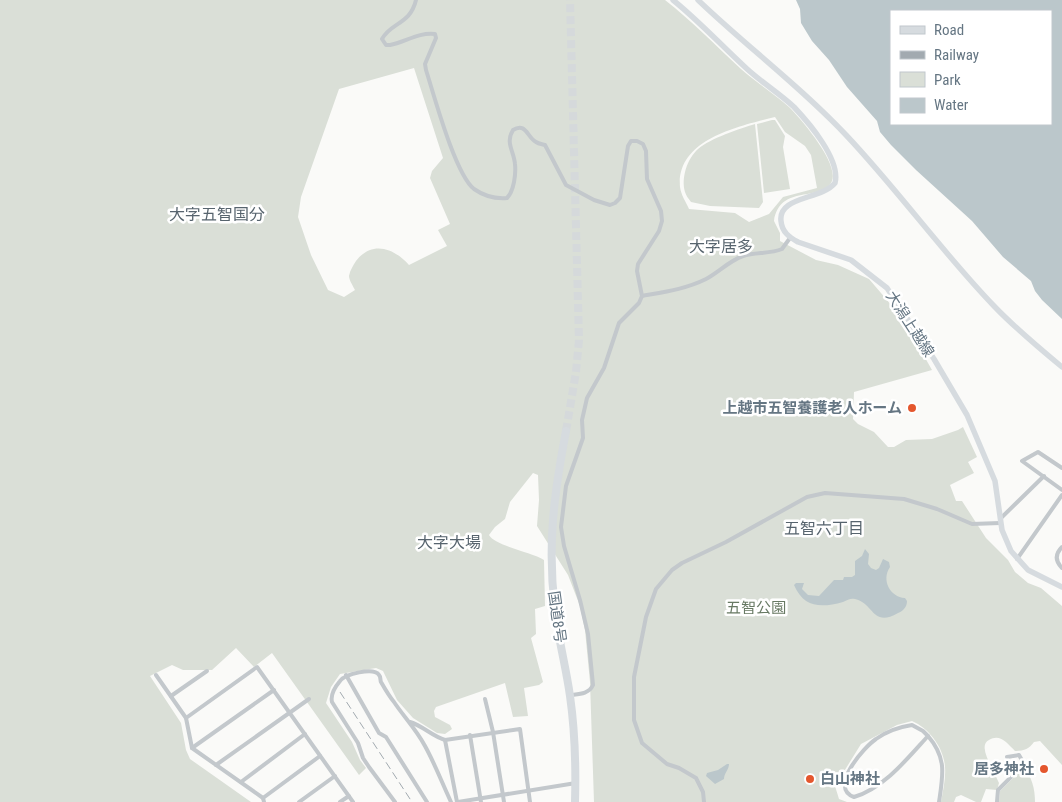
<svg xmlns="http://www.w3.org/2000/svg" width="1062" height="802" viewBox="0 0 1062 802" font-family="'Roboto Condensed','Noto Sans JP',sans-serif">
<style>
.green{fill:#dadfd7;fill-rule:evenodd}
.water{fill:#bbc7cb;fill-rule:evenodd}
.lines{fill:none;stroke-linecap:round;stroke-linejoin:round}
.highway-tunnel{stroke:#d5d9db;stroke-width:8;stroke-dasharray:8 4;stroke-linecap:butt}
.street{stroke:#c3c8cc;stroke-width:4}
.secondary{stroke:#d6dbdf;stroke-width:5.5}
.highway{stroke:#d6dbdf;stroke-width:8}
.rail{stroke:#a2aab0;stroke-width:1;stroke-dasharray:8 4;stroke-linecap:butt}
.poi-dot{fill:#e4572e;stroke:#fff;stroke-width:2}
.labels{text-anchor:middle;dominant-baseline:central;stroke-width:5;stroke-linejoin:round;paint-order:stroke}
.street-label{font-size:15px;fill:#657683;stroke:#fff}
.poi-label{font-size:15px;font-weight:bold;fill:#657683;stroke:#fff;text-anchor:end}
.park-label{font-size:15px;fill:#687a64;stroke:#fff}
.neighbourhood-label{font-size:16px;fill:#57646e;stroke:#fff}
</style>
<rect width="100%" height="100%" fill="#fafaf8"/>
<g class="green">
<path d="M0 0H665C692 21 716 46 741 69 756 82 774 94 789 107 801 119 839 163 832 181 822 203 780 183 774 221L780 233V241L816 260 838 265 869 279 887 300 907 326 932 370 854 392 853 419 858 424 874 432 888 447H894L906 440 932 439 958 430 963 427 977 457 968 462 974 473 950 485 956 501H962L986 538 1008 560 1015 572 1028 583 1041 588 1062 606V765L1040 741 1034 742C1029 749 1024 751 1015 751 1008 744 1000 733 989 740 985 742 984 746 985 750 985 756 996 776 999 783L997 790 986 789 981 802H976L961 795 956 797 954 802H941C943 791 946 778 945 767 944 748 929 728 912 721L897 725 861 744 835 786 839 799 847 802H594L590 682 585 630 580 606 568 575 537 526 539 500 538 475 533 473 510 502 505 519 495 527 489 535C495 546 532 552 544 560L545 606 535 609 536 634 531 638 543 682 539 685 524 688 528 716 513 717 505 683 436 707 434 711 435 717 450 725 452 729 445 734 437 733 413 718 397 700 383 671 376 668 340 674 331 687 326 703 352 742 360 760 366 768 359 775 272 653 254 667 236 648 212 670H183L172 665 150 676 181 723 186 750 190 759 251 802H0ZM414 68 443 158 432 171 430 178 450 224 438 230 447 246 409 265C394 248 372 240 356 261 353 266 350 270 349 276 349 280 353 286 355 290L344 297 328 290 311 255 298 217 301 197 339 89ZM775 117 785 132 805 146 811 155 817 188 783 197 769 214 749 222 735 213 689 209C686 202 681 195 680 187 676 139 740 126 775 117Z"/>
<polygon points="772,120 775,120 785,136 783,147 790,189 764,193 757,124"/>
<path d="M755 124 763 202 759 208 710 206 691 202C689 199 686 196 685 192 681 178 687 159 698 149 711 138 739 129 755 124Z"/>
<path d="M1023 768C1032 775 1035 790 1035 802H999L1000 791Z"/>
</g>
<g class="water">
<path d="M796 0H1062V319L1042 300 1035 291 1031 281 1003 257 972 221 916 170 891 145 880 132 877 121 847 87 829 60 812 41 801 23 800 9ZM891 11H1051V124H891Z"/>
<path d="M865 549 869 554 868 564 871 568 876 570 879 568 883 559 889 562 890 567C881 580 890 597 905 598L907 601C907 607 903 611 898 613 872 628 874 603 855 599 850 598 848 600 843 602 821 608 804 608 794 585L796 583H804L802 589 808 595 819 596 834 580H843L844 577H852L855 575V561L862 556Z"/>
<path d="M727 764H729C729 770 724 773 724 779L715 784 706 776 707 773 718 770Z"/>
</g>
<g class="lines">
<polyline class="highway-tunnel" points="566,431 576,372 579,340 570,0"/>
<g class="street">
<path d="M416 0C410 25 391 22 382 39L386 45H390C405 42 419 32 435 34L436 38 425 64 426 70C434 95 455 174 474 189 484 196 495 199 507 198 514 191 516 174 515 164 514 151 505 143 513 130 526 122 527 137 536 142 539 144 542 144 545 145L566 185 594 200 610 205 615 203 620 198 628 146 631 141H637L643 144 646 151 647 179 661 211 662 221 659 231 638 264 637 271 642 296 639 303 619 323 604 368 587 398 582 420 583 438 566 486 561 527 564 546 580 600 588 634 593 685C589 694 579 694 571 695"/>
<path d="M642 296C664 292 686 289 706 279 719 272 729 261 743 256 755 252 770 254 782 249L790 238"/>
<polyline points="1062,468 1038,452 1022,461 1062,490"/>
<polyline points="1001,518 1044,476"/>
<path d="M1062 547C1055 554 1055 561 1062 568"/>
<polyline points="1017,559 1062,495"/>
<polyline points="156,675 186,718 192,748 263,798 264,802"/>
<polyline points="346,675 379,733 386,737 427,802"/>
<polyline points="171,696 207,671"/>
<polyline points="485,699 493,732 504,802"/>
<polyline points="186,718 257,667 353,802"/>
<path d="M410 722C423 726 432 736 445 740L520 729 530 802"/>
<path d="M912 725 923 731 928 736C907 759 884 788 854 797 828 788 864 747 876 739 887 731 899 727 912 725Z"/>
<polyline points="470,735 481,802"/>
<path d="M928 736C947 758 943 775 939 802"/>
<polyline points="445,740 457,802"/>
<polyline points="192,748 274,690"/>
<polyline points="216,765 309,699"/>
<polyline points="241,782 305,734"/>
<polyline points="263,798 320,756"/>
<polyline points="299,802 335,776"/>
<polyline points="340,802 349,796"/>
<path d="M395 802 369 767 363 758 358 743 332 702C330 694 335 687 340 681 344 674 374 667 379 675 381 677 380 680 381 682 385 689 389 696 394 702 404 717 416 729 425 746 435 764 442 783 451 802"/>
<polyline points="458,802 576,783"/>
<polyline points="704,802 703,792 696,778 679,768 667,764 642,743 634,720 634,677 646,617 656,589 672,570 682,563 726,542 807,497 825,493 904,499 937,509 972,524 1000,523"/>
<polyline points="997,802 998,790 1022,766 1023,762 1019,755 1007,757"/>
</g>
<g class="secondary">
<path d="M673 0C699 21 721 45 746 68 761 82 779 93 794 107 809 123 841 160 835 183 821 200 778 196 781 221 782 232 789 237 798 242L851 260 887 288 934 359 967 415 995 481 1002 530 1011 551 1028 570 1062 587"/>
<path d="M698 0C746 46 800 86 846 135 898 190 942 252 994 306 1015 328 1039 348 1062 367"/>
</g>
<path class="highway" d="M566 431C554 494 547 546 555 609 558 638 566 667 570 696 575 731 576 766 575 802"/>
<polyline class="rail" points="340,692 412,802"/>
</g>
<g class="poi-dot">
<circle cx="912" cy="408" r="5"/>
<circle cx="1044" cy="769" r="5"/>
<circle cx="810" cy="779" r="5"/>
</g>
<g class="labels">
<g class="street-label">
<text transform="translate(910 324) rotate(57)">大潟上越線</text>
<text transform="translate(557 617) rotate(82)">国道8号</text>
</g>
<g class="poi-label">
<text x="902" y="408">上越市五智養護老人ホーム</text>
<text x="1034" y="769">居多神社</text>
<text x="820" y="779" text-anchor="start">白山神社</text>
</g>
<g class="park-label">
<text x="756" y="608">五智公園</text>
</g>
<g class="neighbourhood-label">
<text x="217" y="214">大字五智国分</text>
<text x="721" y="246">大字居多</text>
<text x="824" y="528">五智六丁目</text>
<text x="449" y="542">大字大場</text>
</g>
</g>
<rect x="890" y="10" width="162" height="115" fill="#ffffff" stroke="#c1c8cd"/>
<rect x="900" y="26" width="25" height="8" fill="#d6dbdf" stroke="#c1c8cd"/>
<text x="934" y="35" font-size="15" fill="#657683">Road</text>
<rect x="900" y="51" width="25" height="8" fill="#a2aab0" stroke="#c1c8cd"/>
<text x="934" y="60" font-size="15" fill="#657683">Railway</text>
<rect x="900" y="72" width="25" height="15" fill="#dadfd7" stroke="#c1c8cd"/>
<text x="934" y="85" font-size="15" fill="#657683">Park</text>
<rect x="900" y="98" width="25" height="15" fill="#bbc7cb" stroke="#c1c8cd"/>
<text x="934" y="110" font-size="15" fill="#657683">Water</text>
</svg>
